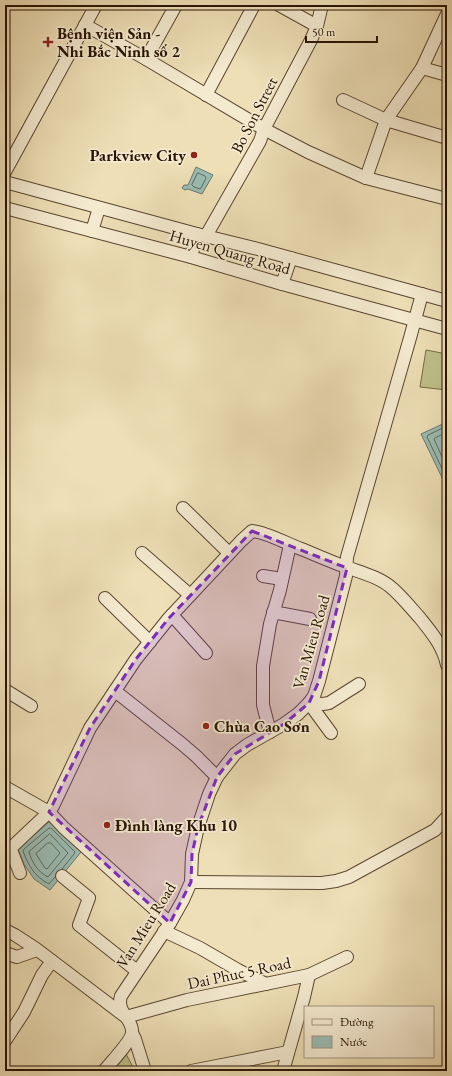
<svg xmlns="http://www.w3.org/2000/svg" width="452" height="1076" viewBox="0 0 452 1076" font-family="'EB Garamond',serif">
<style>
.green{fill:#bec08a;stroke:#736a46}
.water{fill:#9abcb3;stroke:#6c786d}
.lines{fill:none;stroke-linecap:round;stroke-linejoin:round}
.shore{stroke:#61685b;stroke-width:1}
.minor-casing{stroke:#5a4630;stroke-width:14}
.minor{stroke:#f4ead0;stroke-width:12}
.marked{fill:#7b2cbf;fill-opacity:0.2;stroke:#7b2cbf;stroke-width:3;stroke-dasharray:8 5;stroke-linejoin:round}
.poi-dot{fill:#8f2418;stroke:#f4ead0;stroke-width:1.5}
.labels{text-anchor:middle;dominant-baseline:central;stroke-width:3.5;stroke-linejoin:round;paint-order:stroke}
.poi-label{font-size:16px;font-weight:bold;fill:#281303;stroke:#f4ead0;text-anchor:start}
.street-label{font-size:16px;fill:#281303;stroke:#f4ead0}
</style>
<rect width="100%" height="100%" fill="#eedfb6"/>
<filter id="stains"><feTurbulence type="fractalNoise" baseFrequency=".005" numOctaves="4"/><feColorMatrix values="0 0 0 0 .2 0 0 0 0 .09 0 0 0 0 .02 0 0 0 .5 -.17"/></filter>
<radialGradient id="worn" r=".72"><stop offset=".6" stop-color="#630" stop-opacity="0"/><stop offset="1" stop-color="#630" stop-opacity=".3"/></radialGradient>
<g class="green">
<polygon points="426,350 447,354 447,390 420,387"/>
<polygon points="126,1054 135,1071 113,1071"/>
</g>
<g class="water">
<polygon points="196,167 213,175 202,194 188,189 185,190 182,188 184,185 188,185"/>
<polygon points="447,422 447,488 421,434"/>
<polygon points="50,821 81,852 50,890 34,879 24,864 18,849"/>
</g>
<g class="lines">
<g class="shore">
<polygon points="198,173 205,176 206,178 201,188 200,189 194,187 192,185"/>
<polyline points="447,426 428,435 427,437 447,479"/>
<polyline points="447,432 435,438 434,439 447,468"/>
<path d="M50 834 68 853 48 877C38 872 32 863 29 852Z"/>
<polygon points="48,843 51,843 60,853 47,869 45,868 36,854"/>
<path d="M55 877 49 884C35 877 28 865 23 851L24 849 49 828H51L75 852 74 854 62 869"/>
</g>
<defs>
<g id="minor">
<polyline points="279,5 317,26"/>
<polyline points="85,25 146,59 264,129 308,152 366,178 447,199"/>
<polyline points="146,59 176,5"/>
<polyline points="422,68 447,75"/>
<polyline points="206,95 254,5"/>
<polyline points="343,100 386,120 447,138"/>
<polyline points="5,172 96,5"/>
<polyline points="366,178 386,120 422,68 447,14"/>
<polyline points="5,182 197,234 258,249 447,301"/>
<polyline points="5,208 191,257 282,284 447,329"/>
<polyline points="92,231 99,208"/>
<polyline points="206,236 260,141 264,129 311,40 317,26 322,5"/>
<polyline points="191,257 197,234"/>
<polyline points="282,284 291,258"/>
<polyline points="183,508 229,553"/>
<polyline points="142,553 190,595"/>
<polyline points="263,576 282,579"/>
<polyline points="105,598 150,642"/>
<polyline points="273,612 310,619"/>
<polyline points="172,615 206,653"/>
<polyline points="5,690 31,706"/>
<polyline points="115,691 182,744 196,756 217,777"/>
<polyline points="309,703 323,704 329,703 359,684"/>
<polyline points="309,703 331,733"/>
<polyline points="270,732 263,705 263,666 270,624 280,590 290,545"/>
<polyline points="5,787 49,812 64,828 170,923"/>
<path d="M20 873 11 850 12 847 49 812 53 806 90 728 136 659 169 618 241 541 252 531C267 532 289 545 304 550 318 556 332 562 346 567 362 573 380 577 393 589 403 598 411 608 420 618 432 633 443 646 447 665"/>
<polyline points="62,876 89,898 79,925 137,971"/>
<polyline points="191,882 322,883 336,881 349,877 435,830 447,817"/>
<polyline points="5,930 15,935 35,948 126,1017 187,1000 309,975 304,997 283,1071"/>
<polyline points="164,931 200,948 238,970 266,984"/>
<polyline points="5,953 17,957 37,950"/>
<polyline points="309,975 347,957"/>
<polyline points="132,1033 135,1039 145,1071"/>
<polyline points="5,1041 24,1012 42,975 52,961"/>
<path d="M104 1071C110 1063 133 1040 132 1031 132 1018 116 1012 121 996L170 923 183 900 191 882 192 854 198 827 209 794 217 777 235 754 247 745 284 724 298 714 309 703 314 696 319 681 346 576 347 557 410 338 422 294"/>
<polyline points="191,1071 288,1052"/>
</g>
</defs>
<use href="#minor" class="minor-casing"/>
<use href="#minor" class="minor"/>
</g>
<path class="marked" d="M252 531 347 568 319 681 309 703 284 724 235 754 217 777 198 827 192 854 191 882 170 923 49 812 90 728 136 659 169 618Z"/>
<g class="poi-dot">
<path d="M46 36h4v4h4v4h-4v4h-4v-4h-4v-4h4z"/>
<circle cx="194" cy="155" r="4"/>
<circle cx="206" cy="726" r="4"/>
<circle cx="107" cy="825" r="4"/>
</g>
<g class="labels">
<g class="poi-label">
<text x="57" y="33">Bệnh viện Sản -<tspan x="57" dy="18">Nhi Bắc Ninh số 2</tspan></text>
<text x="186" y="155" text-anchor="end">Parkview City</text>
<text x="214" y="726">Chùa Cao Sơn</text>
<text x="115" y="825">Đình làng Khu 10</text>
</g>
<g class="street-label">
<text transform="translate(254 115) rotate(-63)">Bo Son Street</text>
<text transform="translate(230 252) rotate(16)">Huyen Quang Road</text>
<text transform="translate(311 642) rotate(-74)">Van Mieu Road</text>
<text transform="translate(146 925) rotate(-58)">Van Mieu Road</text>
<text transform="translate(239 973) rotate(-12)">Dai Phuc 5 Road</text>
</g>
</g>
<rect width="452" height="1076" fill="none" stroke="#eedfb6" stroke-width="20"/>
<rect x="6" y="6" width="440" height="1064" fill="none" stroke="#281303" stroke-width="2"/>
<rect x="10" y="10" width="432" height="1056" fill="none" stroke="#281303"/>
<rect x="304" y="1006" width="130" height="52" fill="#f4ead0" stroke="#a2947e"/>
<rect x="312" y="1019" width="20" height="6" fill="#f4ead0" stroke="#a2947e"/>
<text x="340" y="1026" font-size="12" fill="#281303">Đường</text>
<rect x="312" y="1036" width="20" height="12" fill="#9abcb3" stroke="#a2947e"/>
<text x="340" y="1046" font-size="12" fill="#281303">Nước</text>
<path d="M306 36v6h71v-6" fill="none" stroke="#281303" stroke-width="2"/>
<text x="312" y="36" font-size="12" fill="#281303" stroke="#f4ead0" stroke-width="3" paint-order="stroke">50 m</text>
<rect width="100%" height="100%" filter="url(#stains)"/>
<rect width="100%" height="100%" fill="url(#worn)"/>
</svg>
